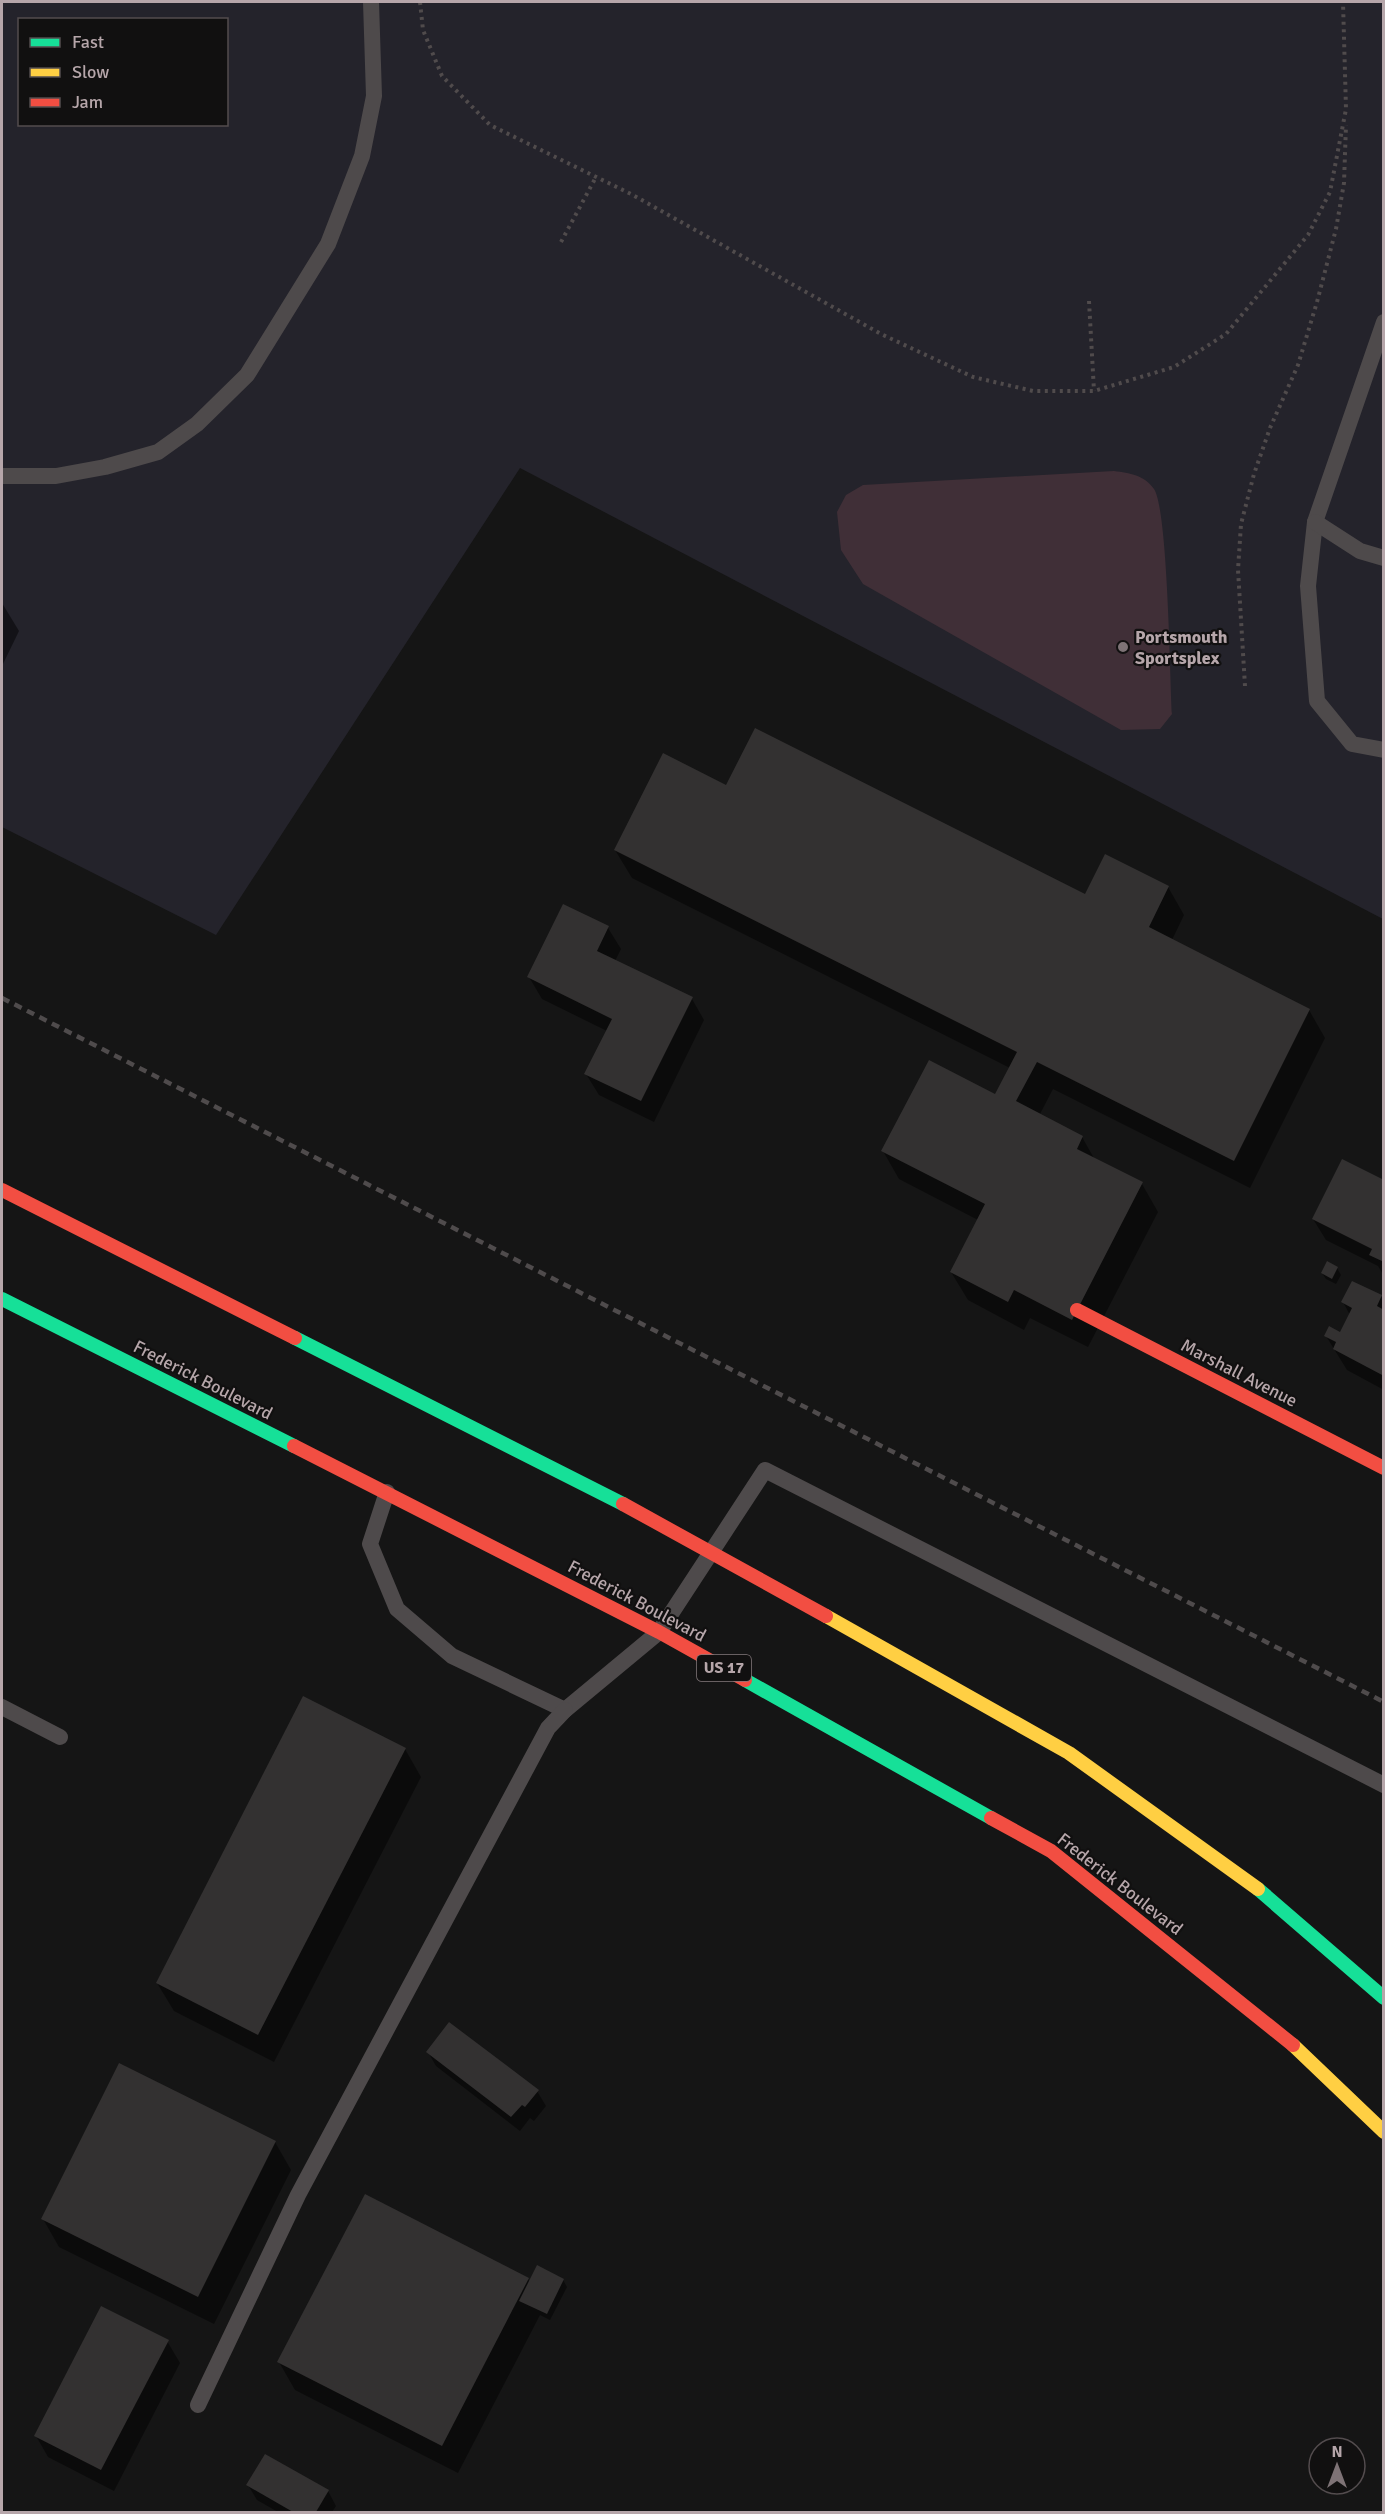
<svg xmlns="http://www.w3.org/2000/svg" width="1385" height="2514" viewBox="0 0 1385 2514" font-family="Signika,sans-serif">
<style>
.green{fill:#24232b;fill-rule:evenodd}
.water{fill:#402f37}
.shadow{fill:#0007}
.building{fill:#333131}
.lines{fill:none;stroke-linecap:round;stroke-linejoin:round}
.path{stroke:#504b4c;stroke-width:4;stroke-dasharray:3 4.5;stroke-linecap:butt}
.lane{stroke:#4e4a4b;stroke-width:16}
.fast{stroke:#16e098;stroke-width:14}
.slow{stroke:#ffcf43;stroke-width:14}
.jam{stroke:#f24e42;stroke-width:14}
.rail{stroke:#4f4b4c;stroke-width:4.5;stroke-dasharray:8 6;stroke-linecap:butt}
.poi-dot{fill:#7e7376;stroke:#111010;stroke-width:2}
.labels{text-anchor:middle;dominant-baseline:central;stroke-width:4.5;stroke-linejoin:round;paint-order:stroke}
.shield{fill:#111010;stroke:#84797c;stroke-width:1.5}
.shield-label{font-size:16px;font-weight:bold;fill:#b6a6aa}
.poi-label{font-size:18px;font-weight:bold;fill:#b6a6aa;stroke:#111010;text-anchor:start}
.street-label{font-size:18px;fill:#b6a6aa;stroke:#111010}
</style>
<rect width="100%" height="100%" fill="#151515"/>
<path class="green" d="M2 2H1383V919L520 468 216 935 2 827ZM20 20H226V124H20Z"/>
<path class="water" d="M1114 471C1130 473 1144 475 1154 489 1168 510 1170 679 1172 714L1160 729 1121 730 863 584 841 550 837 512 846 495 863 485Z"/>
<g class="shadow">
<polygon points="2,603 19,631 2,666"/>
<polygon points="727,787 1086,896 1168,887 1184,915 1172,940 1309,1010 1325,1038 1250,1188 1053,1089 1040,1114 1082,1137 1095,1160 1142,1184 1158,1212 1088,1347 1030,1318 1024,1330 968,1300 951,1272 978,1220 899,1179 883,1151 996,1096 1010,1068 632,878 615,850"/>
<polygon points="564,906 608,928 621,949 615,961 692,999 704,1020 654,1122 599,1095 586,1074 607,1031 542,999 529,977"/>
<polygon points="1384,1182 1384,1276 1378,1266 1326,1240 1313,1219"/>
<polygon points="1337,1268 1341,1275 1336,1284 1326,1279 1322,1273"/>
<polygon points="1381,1296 1384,1301 1384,1390 1347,1370 1326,1336 1341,1334 1350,1315 1343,1302"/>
<polygon points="405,1749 421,1777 274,2062 174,2011 157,1983"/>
<polygon points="428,2052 537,2091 546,2106 534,2121 530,2118 520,2131 436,2066"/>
<polygon points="275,2142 291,2170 214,2324 59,2247 43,2219"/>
<polygon points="528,2279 530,2283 563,2280 567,2287 550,2320 540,2315 458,2473 295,2390 279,2362"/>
<polygon points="167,2341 180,2363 114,2491 48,2457 36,2436"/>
<polygon points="248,2485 328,2491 336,2506 332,2512 278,2512 257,2500"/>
</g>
<g class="building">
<polygon points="755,728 1085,894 1105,854 1169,886 1149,927 1310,1009 1234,1161 1037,1062 1016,1101 1083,1136 1077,1149 1143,1182 1072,1320 1014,1290 1008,1302 950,1272 985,1204 881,1151 929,1060 995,1094 1017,1052 614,850 663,753 726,785"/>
<polygon points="563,904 609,926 597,951 693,997 641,1101 584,1074 612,1019 527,977"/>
<polygon points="1342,1159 1384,1180 1384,1262 1369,1255 1372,1249 1312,1219"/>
<polygon points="1327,1261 1338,1267 1332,1279 1321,1273"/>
<polygon points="1352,1281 1382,1295 1377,1306 1384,1310 1384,1376 1333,1349 1336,1342 1324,1336 1329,1326 1340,1332 1352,1308 1341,1302"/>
<polygon points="303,1696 406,1748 258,2035 156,1983"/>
<polygon points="449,2022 539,2090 525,2107 522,2105 511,2117 426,2052"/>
<polygon points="119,2063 276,2141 198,2297 41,2219"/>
<polygon points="365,2194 529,2278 442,2446 277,2362"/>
<polygon points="537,2265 564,2279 547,2314 519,2301"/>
<polygon points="101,2306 169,2340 101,2470 34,2436"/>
<polygon points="265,2454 329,2490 316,2512 293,2512 246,2485"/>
</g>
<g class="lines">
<g class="path">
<polyline points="420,2 423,30 442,76 490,125 631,194 881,334 973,377 1033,391 1094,391 1174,367 1226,334 1308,235 1330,192 1346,109 1343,2"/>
<polyline points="561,242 596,177"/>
<polyline points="1089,301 1094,391"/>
<polyline points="1245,686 1238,570 1241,524 1254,474 1270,428 1298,365 1317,302 1336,229 1344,183 1346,125"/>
</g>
<g class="lane">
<polyline points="1384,322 1315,522 1308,586 1317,701 1352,744 1384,750"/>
<polyline points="2,476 56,476 105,467 158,452 197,424 247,375 328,244 362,156 374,96 371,2"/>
<polyline points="1315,522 1360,551 1384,558"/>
<polyline points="387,1492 370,1544 397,1609 452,1656 565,1710 659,1632 765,1470 1384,1785"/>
<polyline points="2,1707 60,1737"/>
<polyline points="198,2405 298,2195 548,1728 565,1710"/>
</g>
<g class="fast">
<polyline points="2,1299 294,1446"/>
<polyline points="295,1338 623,1504"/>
<polyline points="745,1680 991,1818"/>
<polyline points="1258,1889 1384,1998"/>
</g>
<g class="slow">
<polyline points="826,1616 1069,1753 1258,1889"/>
<polyline points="1293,2045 1384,2132"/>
</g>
<g class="jam">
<polyline points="2,1190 295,1338"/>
<polyline points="1077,1310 1384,1468"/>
<polyline points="294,1446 659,1632 745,1680"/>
<polyline points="623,1504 826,1616"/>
<polyline points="991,1818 1051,1851 1293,2045"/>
</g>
<polyline class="rail" points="2,998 1384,1702"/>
</g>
<circle class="poi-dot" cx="1123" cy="647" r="6"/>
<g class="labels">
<rect class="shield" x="697" y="1655" width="54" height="26" rx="4.5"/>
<g class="shield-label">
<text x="724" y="1668">US 17</text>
</g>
<g class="poi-label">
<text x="1135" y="637">Portsmouth<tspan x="1135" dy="21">Sportsplex</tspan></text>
</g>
<g class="street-label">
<text transform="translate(1239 1373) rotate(27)">Marshall Avenue</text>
<text transform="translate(203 1380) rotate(27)">Frederick Boulevard</text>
<text transform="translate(637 1601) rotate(28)">Frederick Boulevard</text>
<text transform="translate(1120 1884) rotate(38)">Frederick Boulevard</text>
</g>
</g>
<rect width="1385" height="2514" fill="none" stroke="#b6a6aa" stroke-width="6"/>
<rect x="18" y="18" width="210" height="108" fill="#111010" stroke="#534c4e" stroke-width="1.5"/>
<rect x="30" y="38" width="30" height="9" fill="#16e098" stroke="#534c4e" stroke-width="1.5"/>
<text x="72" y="48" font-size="18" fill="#b6a6aa">Fast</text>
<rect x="30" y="68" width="30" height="9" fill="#ffcf43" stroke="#534c4e" stroke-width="1.5"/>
<text x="72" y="78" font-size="18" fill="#b6a6aa">Slow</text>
<rect x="30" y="98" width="30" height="9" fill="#f24e42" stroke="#534c4e" stroke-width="1.5"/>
<text x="72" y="108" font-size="18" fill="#b6a6aa">Jam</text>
<g transform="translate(1337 2466)"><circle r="28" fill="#111010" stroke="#534c4e" stroke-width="1.5"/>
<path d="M0-4.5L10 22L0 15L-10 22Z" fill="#7e7376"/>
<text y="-9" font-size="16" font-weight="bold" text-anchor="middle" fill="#b6a6aa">N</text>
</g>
</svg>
